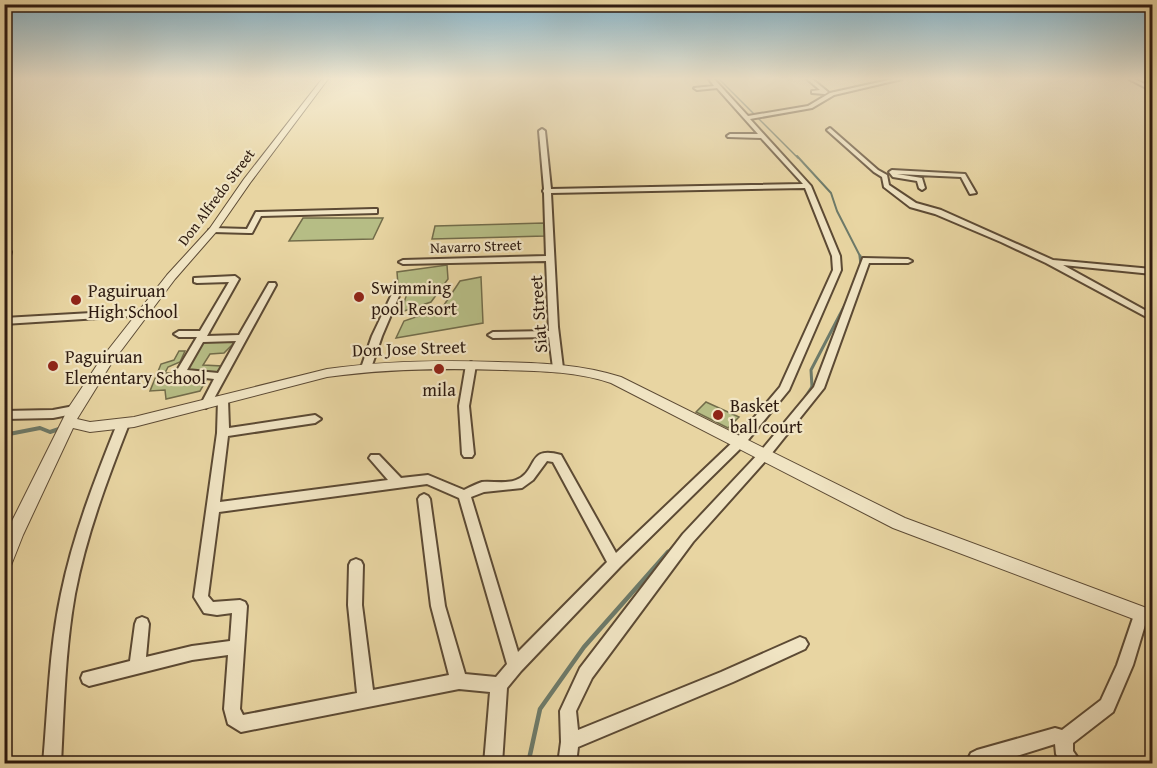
<svg xmlns="http://www.w3.org/2000/svg" width="1157" height="768" viewBox="0 0 1157 768" font-family="'Gentium Book Plus',serif">
<style>
.green{fill:#b6bd85;stroke:#726c4a;stroke-width:1.5}
.lines{fill:none;stroke-linecap:round;stroke-linejoin:round}
.stream-far4{stroke:#6d7a69;stroke-width:1.5}
.stream-far3{stroke:#6d7a69;stroke-width:2}
.stream-far2{stroke:#6d7a69;stroke-width:3}
.stream-far1{stroke:#6d7a69;stroke-width:4}
.stream{stroke:#6d7a69;stroke-width:4.5}
.minor-casing{stroke:#5c4a34;stroke-width:4}
.tertiary-casing{stroke:#5c4a34;stroke-width:2}
.minor{fill:#f0e4c3;fill-rule:evenodd}
.tertiary{fill:#f0e4c3;fill-rule:evenodd}
.poi-dot{fill:#8f2418;stroke:#f0e4c3;stroke-width:2}
.labels{text-anchor:middle;dominant-baseline:central;stroke-width:4.5;stroke-linejoin:round;paint-order:stroke}
.far-street-label{font-size:15px;fill:#2e1b10;stroke:#f0e4c3}
.poi-label{font-size:18px;fill:#2e1b10;stroke:#f0e4c3;text-anchor:start}
.street-label{font-size:18px;fill:#2e1b10;stroke:#f0e4c3}
</style>
<rect width="100%" height="100%" fill="#e8d5a2"/>
<filter id="stains"><feTurbulence type="fractalNoise" baseFrequency=".00333" numOctaves="4"/><feColorMatrix values="0 0 0 0 .2 0 0 0 0 .09 0 0 0 0 .02 0 0 0 .5 -.17"/></filter>
<radialGradient id="worn" r=".72"><stop offset=".6" stop-color="#630" stop-opacity="0"/><stop offset="1" stop-color="#630" stop-opacity=".3"/></radialGradient>
<g class="green">
<polygon points="303,218 383,218 373,239 289,241"/>
<polygon points="544,223 545,236 432,239 435,226"/>
<polygon points="447,265 448,279 431,302 401,312 410,284 398,285 397,272"/>
<polygon points="481,277 483,323 396,338 404,321 442,308 460,281"/>
<polygon points="237,340 224,353 210,354 203,365 222,366 216,375 184,370 203,341"/>
<path d="M179 351H185L180 362 168 367 165 373C179 372 193 378 207 379L200 391 166 399 165 390 150 391 161 364 174 360Z"/>
<polygon points="706,402 739,417 728,428 696,412"/>
</g>
<g class="lines">
<polyline class="stream-far4" points="719,79 798,158"/>
<polyline class="stream-far3" points="797,156 831,193 837,211 861,258"/>
<g class="stream-far2">
<polyline points="860,256 861,265"/>
<polyline points="812,387 811,370 847,301"/>
</g>
<g class="stream-far1">
<polyline points="804,400 813,386"/>
<polyline points="4,435 40,428 50,432 59,429"/>
<polyline points="667,554 675,545"/>
</g>
<polyline class="stream" points="528,764 540,709 584,647 668,552"/>
<defs>
<g id="minor">
<path d="M709 79H714L748 116 808 106 830 93 893 79H902L834 95 812 108 750 119 811 186 840 256 841 270 789 390 744 445 620 567 521 671 507 688 502 764H484L490 692 459 689 241 732 228 724 224 709 228 655 192 660 89 686 83 683 81 678 83 673 130 661 135 624 137 619 142 617 147 619 149 624 146 657 192 646 230 641 232 613 217 615 204 613 194 597 217 433 218 400 219 398H227L228 400 229 428 315 415 321 419 315 423 228 436 220 502 388 480 369 458 371 455H379L401 478 428 475 464 490C470 487 476 484 482 482 492 481 506 484 516 480 539 471 526 445 561 455L616 553 736 439 780 387 833 270 832 256 805 188 551 193 558 327 563 368 558 371 553 368 549 337 493 338 488 335 493 332 549 331 546 261 403 264 399 262 403 260 546 256 544 193 543 191 544 189 539 131 542 129 545 131 551 189 803 184 761 138 728 137 727 136 730 134H758L717 88 697 90 694 88 714 86ZM547 461 553 462 607 562 518 652 471 497 484 492 522 488 533 480ZM427 484 459 498 507 664 496 677 465 674 445 606 430 499 428 496 424 494 420 496 418 499 431 606 449 675 373 690 362 605 363 565 361 561 356 559 351 561 349 565 348 605 357 693 243 715 240 709 247 606 245 602 240 600 213 602 208 596 219 512Z"/>
<polygon points="807,79 812,79 828,92 825,94 812,93 812,91 820,90"/>
<polygon points="1129,79 1135,79 1152,88 1152,91"/>
<polygon points="830,128 878,170 887,175 889,185 916,203 941,210 1053,260 1152,269 1152,274 1063,265 1152,314 1152,320 1046,263 1001,242 935,214 910,207 884,187 882,177 874,172 828,131 827,130"/>
<polygon points="892,170 965,174 976,193 970,194 961,177 897,174 922,178 925,188 922,190 919,188 917,181 893,177 889,172"/>
<polygon points="374,209 377,209 377,213 261,216 252,233 249,233 213,232 209,230 213,228 247,229 256,212 259,212"/>
<polygon points="4,245 7,245 11,252 8,262 4,264"/>
<polygon points="863,258 908,259 912,261 908,263 869,263 824,388 768,458 693,542 592,678 576,711 578,730 721,672 800,637 805,639 808,644 805,649 733,682 578,747 576,764 558,764 561,742 560,711 580,668 683,534 760,452 814,387"/>
<path d="M235 276 239 279 207 336 239 335 269 283H275L276 285 211 404 206 408 201 404 214 379 181 375 176 372 197 337H179L174 334 179 331H200L229 282 197 283 194 282V278ZM236 341 218 373 187 370 203 342Z"/>
<polygon points="395,293 399,296 382,336 371,368 366,371 362,370 361,368 372,336 391,296"/>
<polygon points="144,310 147,311 149,313 147,315 4,324 4,318"/>
<polygon points="471,362 476,365 469,406 474,454 472,457 464,457 462,454 459,406 466,365"/>
<polygon points="74,406 78,407 79,410 78,413 53,418 4,419 4,411 53,410"/>
<path d="M123 420 129 424C107 480 86 536 75 594 65 650 64 707 61 764H43C48 707 49 650 61 594 73 535 95 479 117 424Z"/>
<polygon points="1141,608 1146,610 1148,615 1133,665 1113,712 1073,743 1073,751 1082,764 1062,764 1056,754 1055,744 991,764 970,764 968,759 971,753 977,750 1055,728 1062,730 1101,700 1117,665 1134,615 1136,610"/>
</g>
<path id="tertiary" d="M322 79H328L250 183 216 232 175 279 111 364 77 419 90 422 134 417 327 369C384 361 440 360 498 362 540 363 580 364 621 377L905 518 1152 610V626L893 528 611 383C576 371 539 371 502 370 443 368 385 369 327 377L134 427 90 432 73 428 23 535 10 568 4 570 5 535 69 407 101 359 167 275 210 228 244 179Z"/>
</defs>
<use href="#minor" class="minor-casing"/>
<use href="#tertiary" class="tertiary-casing"/>
<use href="#minor" class="minor"/>
<use href="#tertiary" class="tertiary"/>
</g>
<linearGradient id="sky" x2="0" y2="1"><stop stop-color="#87b6cd"/><stop offset="0.42" stop-color="#f5ecd5"/><stop offset="1" stop-color="#f5ecd5" stop-opacity="0"/></linearGradient>
<rect width="1157" height="187" fill="url(#sky)"/>
<g class="poi-dot">
<circle cx="359" cy="297" r="6"/>
<circle cx="76" cy="300" r="6"/>
<circle cx="53" cy="366" r="6"/>
<circle cx="439" cy="369" r="6"/>
<circle cx="718" cy="415" r="6"/>
</g>
<g class="labels">
<g class="far-street-label">
<text transform="translate(216 197) rotate(-53)">Don Alfredo Street</text>
<text transform="translate(476 246) rotate(-2)">Navarro Street</text>
</g>
<g class="poi-label">
<text x="371" y="287">Swimming<tspan x="371" dy="21">pool Resort</tspan></text>
<text x="88" y="290">Paguiruan<tspan x="88" dy="21">High School</tspan></text>
<text x="65" y="356">Paguiruan<tspan x="65" dy="21">Elementary School</tspan></text>
<text x="439" y="389" text-anchor="middle">mila</text>
<text x="730" y="405">Basket<tspan x="730" dy="21">ball court</tspan></text>
</g>
<g class="street-label">
<text transform="translate(538 314) rotate(-94)">Siat Street</text>
<text transform="translate(409 348) rotate(-2)">Don Jose Street</text>
</g>
</g>
<rect width="1157" height="768" fill="none" stroke="#e8d5a2" stroke-width="24"/>
<rect x="6" y="6" width="1145" height="756" fill="none" stroke="#2e1b10" stroke-width="3"/>
<rect x="12" y="12" width="1133" height="744" fill="none" stroke="#2e1b10" stroke-width="1.5"/>
<rect width="100%" height="100%" filter="url(#stains)"/>
<rect width="100%" height="100%" fill="url(#worn)"/>
</svg>
